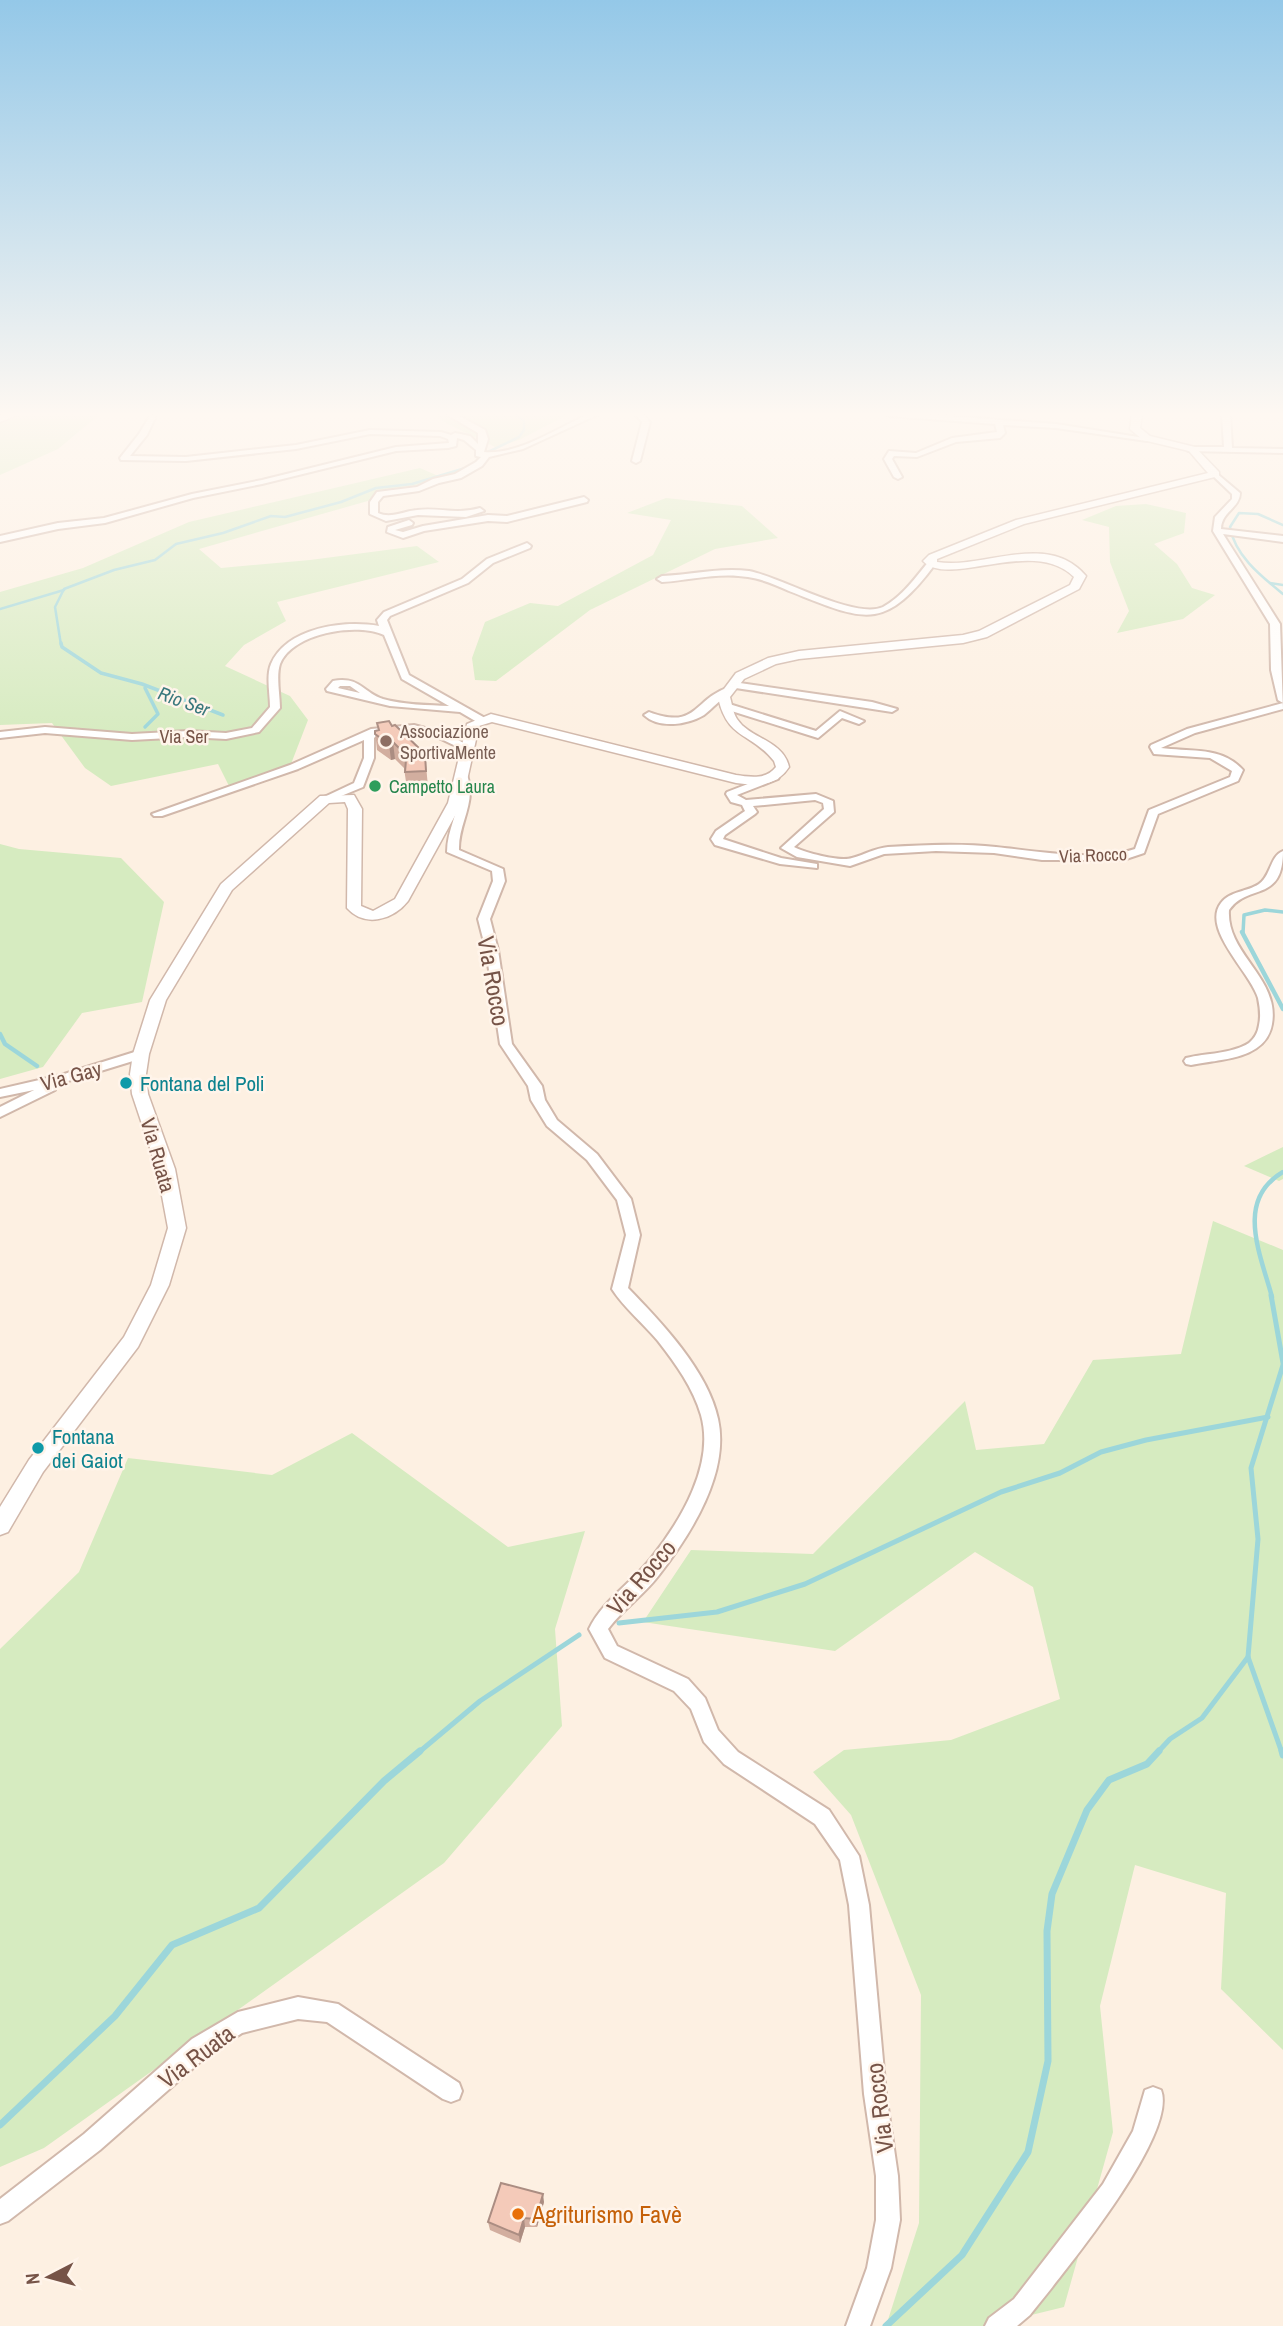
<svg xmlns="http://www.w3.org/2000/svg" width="1283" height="2326" viewBox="0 0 1283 2326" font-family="'Archivo Narrow',sans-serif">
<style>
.green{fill:#d6ebc0}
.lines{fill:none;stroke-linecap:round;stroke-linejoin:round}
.stream-far4{stroke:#9cd6da;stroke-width:2.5}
.stream-far3{stroke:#9cd6da;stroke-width:3.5}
.stream-far2{stroke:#9cd6da;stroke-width:4.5}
.stream-far1{stroke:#9cd6da;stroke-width:5}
.stream{stroke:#9cd6da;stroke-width:7}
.minor-casing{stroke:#d1b8ab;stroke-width:4}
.tertiary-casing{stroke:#d1b8ab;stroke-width:3}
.minor{fill:#fff;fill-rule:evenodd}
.tertiary{fill:#fff;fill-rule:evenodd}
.wall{fill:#d2ae9f}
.shaded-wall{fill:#ab8d82}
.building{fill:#f4cab9;stroke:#ab8d82;stroke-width:2}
.education-dot{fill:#8d6e63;stroke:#fff4ea;stroke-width:2.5}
.leisure-dot{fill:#2e9e5b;stroke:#fff4ea;stroke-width:2.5}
.culture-dot{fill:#0f9aa8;stroke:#fff4ea;stroke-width:2.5}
.food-dot{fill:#e8710a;stroke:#fff4ea;stroke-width:2.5}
.labels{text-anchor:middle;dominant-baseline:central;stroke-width:5;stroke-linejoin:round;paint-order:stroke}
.far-education-label{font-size:18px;fill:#785e54;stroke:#fff4ea;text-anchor:start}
.far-street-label{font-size:18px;fill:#765347;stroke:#fff4ea}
.far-leisure-label{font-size:18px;fill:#27864d;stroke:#fff4ea;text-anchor:start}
.far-water-label{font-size:19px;font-style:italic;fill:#3a787d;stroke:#fff4ea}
.street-label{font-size:21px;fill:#765347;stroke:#fff4ea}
.culture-label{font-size:21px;fill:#0d838f;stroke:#fff4ea;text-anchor:start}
.near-street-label{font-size:24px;fill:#765347;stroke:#fff4ea}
.near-food-label{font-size:24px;fill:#c56008;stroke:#fff4ea;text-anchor:start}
</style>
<rect width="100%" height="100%" fill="#fdf0e2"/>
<g class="green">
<polygon points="28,414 100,414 58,449 0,475 0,423"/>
<polygon points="433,414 569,414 519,440 495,447 448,424"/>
<polygon points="420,468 445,479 199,549 221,568 310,560 417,546 439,562 277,602 286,621 244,645 225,666 290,696 308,720 291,764 229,786 218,764 111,786 85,768 52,723 0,725 0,592 83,568 189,522"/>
<polygon points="666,498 742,506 778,538 715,549 590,610 496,681 475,680 472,658 485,622 530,603 558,606 653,555 671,520 627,513"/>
<polygon points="1146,504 1186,513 1184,533 1154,544 1177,564 1192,588 1215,595 1183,619 1117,633 1129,611 1110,562 1109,527 1082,520 1116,506"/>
<polygon points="0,844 19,849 121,858 164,902 142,1002 82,1013 43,1067 0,1079"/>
<polygon points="1283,1147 1283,1179 1279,1181 1244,1166"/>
<polygon points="1213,1221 1283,1250 1283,2050 1221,1989 1226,1893 1135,1865 1100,2006 1113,2132 1064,2307 986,2326 886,2326 919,2223 921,1995 851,1815 813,1772 844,1750 951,1740 1060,1699 1033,1587 975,1552 835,1651 643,1622 691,1550 813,1554 965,1401 976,1450 1044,1444 1093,1360 1181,1354"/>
<polygon points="352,1433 508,1547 585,1531 555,1629 562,1726 444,1863 44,2148 0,2167 0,1649 79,1572 128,1458 272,1475"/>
</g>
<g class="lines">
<g class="stream-far4">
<path d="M1283 525 1258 514 1239 513 1230 527C1235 556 1261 576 1283 594"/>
<polyline points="1270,583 1283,585"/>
<polyline points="0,609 64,590"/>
<polyline points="61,645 55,607 64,589 114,570 155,560 176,544 223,533 271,516 285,517 341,502 376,488 412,484 472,466 488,452 519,437 524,430 524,421 515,414"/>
</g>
<g class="stream-far3">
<polyline points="61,643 62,647 101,673 142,684 223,715"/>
<polyline points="145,688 158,714 145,727"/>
<polyline points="1243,933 1244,915 1265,910 1283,912"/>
</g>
<g class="stream-far2">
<polyline points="1242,932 1283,1009"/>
<polyline points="0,1034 5,1044 37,1066"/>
<path d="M1272 1297C1260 1253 1235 1200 1283 1172"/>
</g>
<g class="stream-far1">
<polyline points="1271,1295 1283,1363"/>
<polyline points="619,1623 717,1612 805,1584 1001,1492 1060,1473 1101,1452 1146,1440 1268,1417"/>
<polyline points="418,1753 480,1701 579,1635"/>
<polyline points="1157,1753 1170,1739 1202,1718 1248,1657"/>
<polyline points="1282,1753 1248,1657 1258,1539 1251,1468 1283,1365"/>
</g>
<g class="stream">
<polyline points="1282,1751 1283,1755"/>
<polyline points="0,2125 115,2016 172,1945 259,1908 384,1781 420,1751"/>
<polyline points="886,2326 962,2255 1028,2152 1048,2061 1047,1931 1052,1894 1087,1810 1109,1780 1147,1764 1159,1751"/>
</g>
<defs>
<g id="minor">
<path d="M151 414 156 416 147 435 130 456 186 457 296 445 370 430 441 432 451 435 455 433 470 436 478 444V433L446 414H456L485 430 488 439 484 452C519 455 557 428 589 414H599L523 449 489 457 482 466 461 478 439 483 419 491 383 496 378 502V513C391 519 404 511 417 510 439 507 455 515 480 508L484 511 466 517 418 515 386 521 370 514V502L377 492 417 487 433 479 455 474 476 462 481 457 476 456V450L464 440 457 438 456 446 448 448 396 451 262 484 193 498 105 523 58 529 0 542V536L58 523 104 518 192 494 262 480 396 447 449 443 448 439 440 436 370 434 296 449 186 461 121 460 120 458 139 434Z"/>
<polygon points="635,414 643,414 650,422 640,461 636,463 632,461 642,422"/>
<polygon points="885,414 921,414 1056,424 1151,439 1147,441 1056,428 1003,425 1005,433 1000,438 956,442 917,457 894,456 892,459 902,477 898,479 894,477 884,459 889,451 916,453 952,438 997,432 995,424 889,416"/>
<polygon points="1222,414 1230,414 1232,448 1283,449 1283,453 1188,451 1188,447 1224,447"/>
<path d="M1215 472 1240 493C1240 508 1221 512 1221 529L1283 536V542L1223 534 1280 624 1283 709 1195 733 1161 748C1190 752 1221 746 1243 770L1238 781 1158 814 1144 853 1123 860H1042L994 853 936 851 884 854 850 866 797 857 781 848 824 809 823 803 815 800 753 806 757 812 755 814 725 835 723 839 781 858 817 864V868L780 864 715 845 711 839 716 831 745 811 742 805 731 802 726 794 727 792 774 774 779 777 778 779 737 795 746 800 816 794 833 801 834 812 794 847C806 853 840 862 852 858 864 855 875 848 888 847 924 845 960 843 996 847 1035 851 1098 862 1135 849L1149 810 1230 777 1232 771 1210 758 1154 754 1150 747 1151 745 1187 729 1283 703 1278 700 1271 670 1270 624 1213 531 1215 517 1232 499V494L1211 474Z"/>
<polygon points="584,497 588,500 587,502 507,522 488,521 424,531 403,538 387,532 388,527 409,520 413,523 412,525 395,530 403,532 423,526 488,515 507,516"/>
<path d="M527 543 531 546 530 548 493 563 468 583 390 616 387 620 409 675 485 718V722H477L460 712 390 706 327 691 326 689 333 681C360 676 362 692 383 699 404 705 428 705 449 706L402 679 384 635C357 622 292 633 280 664 276 676 280 695 280 708L259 732 226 739 188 737 132 740 45 733 0 738V732L45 727 132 734 188 731 226 733 252 728 270 707C270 694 266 676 271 664 287 627 345 620 379 626L377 620 384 612 462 579 487 559ZM340 686H350L360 693 338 688Z"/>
<path d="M929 561 936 563C883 634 864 620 789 591 776 585 762 579 748 577 720 572 690 580 662 582L657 579 662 576C690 575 721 567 749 571 781 577 855 620 883 607 902 597 916 577 929 561Z"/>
<polygon points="733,682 872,702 897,709 892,712 729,687 728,685"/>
<path d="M727 688 731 689V693C720 699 713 708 704 715 687 725 659 729 644 715L649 712C697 730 693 700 727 688Z"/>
<polygon points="726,703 816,731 840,711 864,721 859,724 842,718 818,738 722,708 721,706"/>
<polygon points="414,725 447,734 471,747 466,750 462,749 439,738 414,731 378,734 374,738 374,758 363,787 329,801 325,802 320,799 354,783 364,758 364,740 298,769 162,816 154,816 152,814 290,765 371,729"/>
<path d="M462 772 467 775C477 803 458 823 459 850L503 869 505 881 490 919 498 950 512 1044 542 1086 545 1100 557 1120 597 1154 631 1199 640 1235 628 1288C661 1322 708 1371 718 1419 730 1473 691 1534 659 1575 644 1595 623 1609 608 1629L617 1646 688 1679 705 1698 718 1730 738 1752 829 1810 859 1856 869 1905 886 2094 898 2176 900 2220 891 2268 870 2326H846L867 2268 876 2220V2176L864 2094 849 1905 840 1860 815 1824 724 1764 704 1742 691 1709 674 1691 605 1658 589 1629C603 1600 633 1582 652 1557 681 1520 715 1464 701 1415 693 1388 676 1364 658 1341 644 1324 624 1308 612 1289L626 1235 617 1200 587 1160 547 1126 531 1100 528 1086 500 1044 486 950 478 919 493 881 492 871 447 852C447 824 466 803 457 775Z"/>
<path d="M1283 851C1283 903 1248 883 1229 910 1226 954 1280 978 1272 1024 1266 1060 1220 1059 1191 1065L1186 1064 1184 1061 1186 1058C1206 1053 1232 1054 1249 1043 1255 1038 1258 1032 1259 1025 1261 1016 1260 1008 1258 998 1251 973 1201 929 1221 903 1230 891 1247 892 1259 884 1271 876 1270 856 1283 851Z"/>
<polygon points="141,1050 148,1054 146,1057 55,1085 55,1090 0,1117 0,1107 34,1090 0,1097 0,1089 61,1075"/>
<polygon points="298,1997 338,2004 459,2083 462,2091 459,2099 451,2102 443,2099 327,2022 298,2019 242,2033 208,2055 100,2150 8,2221 0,2224 0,2199 84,2134 192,2039 238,2012"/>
<path d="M1153 2087 1161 2090C1179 2135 1060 2277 1030 2315L1017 2326H985L989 2318 1014 2299 1103 2184 1133 2131 1145 2090Z"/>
</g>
<g id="tertiary">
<polygon points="5,414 20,414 0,422 0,416"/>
<path d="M1132 414H1142L1140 428 1150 436 1195 447 1219 472V476L1024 524 937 559V562C984 570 1047 530 1086 576L1079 589 987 637 963 643 799 659 776 664 744 679 730 697C732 704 733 713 737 719 750 739 783 740 789 767 777 786 757 786 736 783L492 722 479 726 462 803 408 901C393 920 365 928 347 908L348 809 345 802 329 803 232 890 166 1000 149 1054 146 1074 148 1094 175 1169 186 1228 169 1285 138 1347 43 1472 8 1532 0 1535V1507L29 1460 124 1337 151 1285 168 1228 157 1169 132 1094 130 1074 133 1054 150 1000 221 884 320 796 354 795 362 809 361 906 373 911 395 899 448 803 467 724 491 714 736 775C750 777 766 780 776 767L774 761C751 732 727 740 718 697L736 673 768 658 799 651 963 635 979 631 1070 585 1074 577C1033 536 949 589 923 561L929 555 1016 520 1208 473 1189 451 1143 440 1130 429Z"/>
</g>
</defs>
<use href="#minor" class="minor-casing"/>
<use href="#tertiary" class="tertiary-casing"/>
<use href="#minor" class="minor"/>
<use href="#tertiary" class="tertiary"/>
</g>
<g class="wall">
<polygon points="377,723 392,726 425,754 428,787 407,789 404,768 395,759 391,760 377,750 375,731 378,730"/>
<polygon points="544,2202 537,2227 525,2227 520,2243 490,2230 488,2222"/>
</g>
<g class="shaded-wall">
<polygon points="393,742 395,759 391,760 389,744"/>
<polygon points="543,2194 544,2202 537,2227 536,2219"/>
<polygon points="524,2218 525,2227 520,2243 519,2235"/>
</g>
<g class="building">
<polygon points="389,721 392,726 395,725 425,754 426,771 405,772 406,760 403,752 393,742 389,744 375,734 375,731 379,730 377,723"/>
<polygon points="501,2183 543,2194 536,2219 524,2218 519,2235 488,2222"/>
</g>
<linearGradient id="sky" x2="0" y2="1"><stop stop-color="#94c8e8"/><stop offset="0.56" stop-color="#fef8f2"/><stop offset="1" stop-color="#fef8f2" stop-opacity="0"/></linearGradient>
<rect width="1283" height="740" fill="url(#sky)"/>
<circle class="education-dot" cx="386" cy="741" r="7"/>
<circle class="leisure-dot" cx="375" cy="786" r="7"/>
<g class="culture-dot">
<circle cx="126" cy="1083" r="7"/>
<circle cx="38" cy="1448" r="7"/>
</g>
<circle class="food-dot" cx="518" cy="2214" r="7"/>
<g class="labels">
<g class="far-education-label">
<text x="400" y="731">Associazione<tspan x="400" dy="21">SportivaMente</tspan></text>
</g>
<g class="far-street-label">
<text x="184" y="736">Via Ser</text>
<text transform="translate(1093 855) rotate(-2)">Via Rocco</text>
</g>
<g class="far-leisure-label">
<text x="389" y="786">Campetto Laura</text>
</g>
<g class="far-water-label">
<text transform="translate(184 701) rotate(20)">Rio Ser</text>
</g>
<g class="street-label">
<text transform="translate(71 1076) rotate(-15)">Via Gay</text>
<text transform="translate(158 1155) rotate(74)">Via Ruata</text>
</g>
<g class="culture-label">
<text x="140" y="1083">Fontana del Poli</text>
<text x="52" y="1436">Fontana<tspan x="52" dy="24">dei Gaiot</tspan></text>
</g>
<g class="near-street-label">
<text transform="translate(494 981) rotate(80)">Via Rocco</text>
<text transform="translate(641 1577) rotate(-49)">Via Rocco</text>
<text transform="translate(196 2056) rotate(-37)">Via Ruata</text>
<text transform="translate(879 2108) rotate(-97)">Via Rocco</text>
</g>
<g class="near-food-label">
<text x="532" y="2214">Agriturismo Favè</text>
</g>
</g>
<g transform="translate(49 2277) rotate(264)" stroke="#fff4ea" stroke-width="5" paint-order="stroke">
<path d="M0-5L12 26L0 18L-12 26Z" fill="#765347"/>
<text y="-10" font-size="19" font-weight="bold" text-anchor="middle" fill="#765347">N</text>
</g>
</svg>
